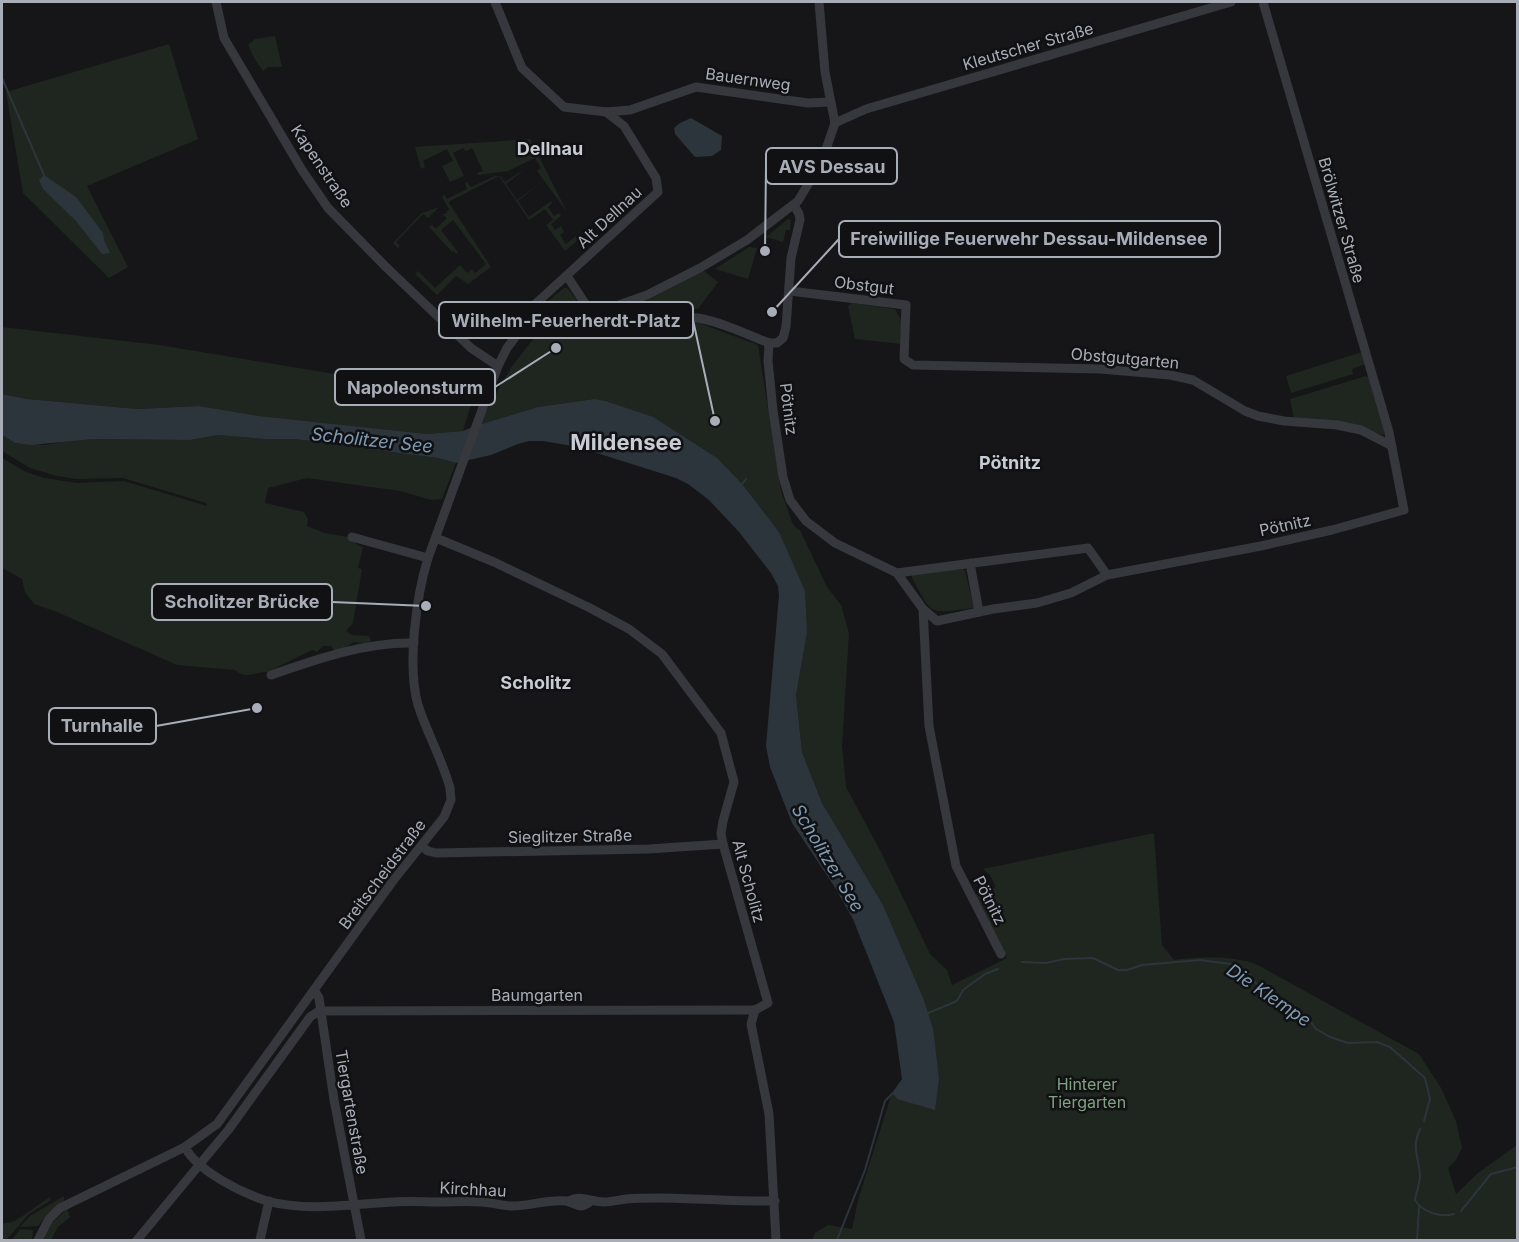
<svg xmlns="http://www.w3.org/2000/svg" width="1519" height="1242" viewBox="0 0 1519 1242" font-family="Inter,sans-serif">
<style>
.green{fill:#1e261f}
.water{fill:#2c353c}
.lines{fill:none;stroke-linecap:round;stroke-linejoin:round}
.stream{stroke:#2c353c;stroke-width:2}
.minor{stroke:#37383d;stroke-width:9}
.labels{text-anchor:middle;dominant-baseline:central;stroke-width:5;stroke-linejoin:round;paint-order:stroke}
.street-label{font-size:16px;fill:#a8adb8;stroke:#111113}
.park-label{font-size:16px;fill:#7fa381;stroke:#111113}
.neighbourhood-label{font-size:18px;font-weight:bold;fill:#c9ccd4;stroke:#111113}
.water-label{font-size:18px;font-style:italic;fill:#7f9bb3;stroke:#111113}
.district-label{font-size:22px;font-weight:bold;fill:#c9ccd4;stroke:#111113}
.leader{fill:none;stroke:#a8adb8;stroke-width:2}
.callout-dot{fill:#a8adb8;stroke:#111113;stroke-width:2}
.callout{fill:#111113;stroke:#a8adb8;stroke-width:2}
.callout-label{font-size:18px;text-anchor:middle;font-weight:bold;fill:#a8adb8}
</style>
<rect width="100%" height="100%" fill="#161618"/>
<g class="green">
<polygon points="275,36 282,67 268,67 263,71 254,58 248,45 255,39"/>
<polygon points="169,44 198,139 87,186 128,267 109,278 23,193 6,92"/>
<polygon points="530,139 567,212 537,171 541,168 535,158 508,171 479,175 477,173 483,171 472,148 466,151 463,148 453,153 464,176 450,182 442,166 453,161 447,149 423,161 425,167 421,169 415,147"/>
<polygon points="526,168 506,184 517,200 538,185 518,201 529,217 551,201 552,203 548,207 554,216 559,213 561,216 551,224 555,230 561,226 564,232 560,235 566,244 576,236 579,239 565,251 546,225 553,220 545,209 529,220 499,176 450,201 449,203 491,267 468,284 456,276 437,295 415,274 418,271 435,288 460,265 467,273 472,269 475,273 486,264 453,220 441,230 458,252 456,254 454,251 452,252 429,227 432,225 436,229 447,218 442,214 445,214 449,209 442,197 444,194 447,199 467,189 465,183 467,182 471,187 495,176 500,176 505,182"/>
<polygon points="439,207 428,218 423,214 396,242 400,246 398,248 393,243 422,213"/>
<polygon points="788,219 791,220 790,230 786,230 783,242 766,237"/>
<polygon points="749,247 757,248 748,279 715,269"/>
<polygon points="704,271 718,282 698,309 638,305"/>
<polygon points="564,288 567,288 577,300 575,304 535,314 536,311"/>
<polygon points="852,303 895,309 901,320 901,344 855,339 848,306"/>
<path d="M596 317H627L651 322 699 323 758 345 781 491 792 522 797 529 800 530 827 587 841 605 849 633 842 746 846 787 882 854 930 954 947 970 952 985 1007 958 974 895 996 887 990 875 983 869 1154 833 1162 945 1174 960C1202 956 1227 956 1254 963L1419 1054 1441 1088 1456 1121 1462 1148 1456 1160 1448 1168 1456 1194 1478 1173 1517 1145V1240H812L815 1233 828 1225 852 1229 858 1200 892 1093 897 1099 933 1028 924 1000 883 905 822 803 802 752 796 695 807 633 779 532 594 399 538 407 478 425 512 366 538 333Z"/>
<polygon points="2,327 159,345 408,386 474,395 463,431 427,434 259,416 199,406 137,409 27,399 2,394"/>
<polygon points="1362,352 1365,364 1352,369 1353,374 1291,393 1286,376"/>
<polygon points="1366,376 1372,380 1387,434 1383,435 1356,426 1294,419 1290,399"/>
<path d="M2 435 15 443 45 445 73 440 93 439 190 440 218 435 265 439H293L324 442 333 440 368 449 438 458 456 463 442 499 431 500 400 491 307 478 268 488 265 503 304 512 308 519 307 526 325 533 353 538 357 545 363 547 358 568 362 569 353 623 346 631 352 635 369 636 371 641 368 644 353 642 344 649 335 651 331 646H323L317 652 312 650 267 672C254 672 247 680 235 670L177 665 57 612 34 604 25 592 22 579 2 568V458L26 472 44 478 77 483 124 481 207 506 206 503 123 478 77 479 57 476 30 468 2 451Z"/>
<path d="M963 569 965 571 974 608C928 613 934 618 912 578V574Z"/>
<polygon points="64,1196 64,1201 51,1210 38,1226 20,1227 30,1216"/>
<polygon points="50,1197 51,1200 29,1214 6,1240 2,1240 2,1224 15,1221"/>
<polygon points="67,1209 70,1217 58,1227 51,1240 43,1240 52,1223"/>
<polygon points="20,1229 33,1230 32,1240 12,1240"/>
</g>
<g class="water">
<polygon points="691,118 722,136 721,150 712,156 695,157 675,134 674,128 680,123"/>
<polygon points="44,175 76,197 103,233 104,240 110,253 102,254 76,221 43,189 39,180"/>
<polygon points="2,394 27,399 137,409 199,406 259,416 427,434 463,431 478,425 538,407 594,399 605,401 653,417 717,458 742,484 779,532 805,591 807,633 796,695 802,752 822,803 883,905 924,1000 933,1028 939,1079 935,1110 897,1099 892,1093 902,1079 894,1022 853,919 834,886 792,823 770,767 766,746 779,595 778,586 771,573 739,532 709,500 688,484 676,478 578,447 543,441 529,441 518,444 491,455 456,463 438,458 368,449 333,440 324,442 293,439 265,439 218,435 190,440 93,439 31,445 15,443 2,435"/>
</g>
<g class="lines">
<g class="stream">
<polyline points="2,78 44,175"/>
<polyline points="742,484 746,479"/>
<polyline points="1022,962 1046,963 1064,959 1093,958 1118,970 1127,970 1142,965 1200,960 1230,964 1250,975 1258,986 1266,993 1282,999 1308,1018 1316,1029 1330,1037 1348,1043 1377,1042 1390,1047 1425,1078 1430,1099 1424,1121"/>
<polyline points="926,1014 957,1001 963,990 985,974 998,969"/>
<path d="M1420 1129C1411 1149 1419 1156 1420 1176 1420 1184 1416 1192 1415 1200 1422 1212 1441 1218 1454 1214"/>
<polyline points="1461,1211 1491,1174 1518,1167"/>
<polyline points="837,1240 865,1170 885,1101 893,1093"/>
<polyline points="1417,1240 1419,1207"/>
</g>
<g class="minor">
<polyline points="216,2 224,38 302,170 328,208 386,267 471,348 498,366"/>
<polyline points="495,2 522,68 564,107 606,112 624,126 656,178 658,192 532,307 529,312 531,324"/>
<polyline points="606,112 630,110 696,87 808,103 830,102"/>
<polyline points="835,123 866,109 1231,2"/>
<polyline points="567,276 588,308"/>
<polyline points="790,291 906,305 904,359 913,365 1101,369 1170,375 1193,380 1245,411 1258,416 1284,421 1337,425 1361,430 1392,446"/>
<path d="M616 306C639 326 671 314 698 318 722 322 746 334 769 343H777L783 338 786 327 791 258 800 220 799 214 794 205"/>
<polyline points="769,343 768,361 773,411 783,477 790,500 806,521 835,543 897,573 923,609 937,621 993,609 1037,603 1071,593 1107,575 1261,546 1332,530 1404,510 1389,432 1263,2"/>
<polyline points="352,537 428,558"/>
<polyline points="436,538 494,562 590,608 629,629 662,654 721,733 734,782 723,821 721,833 723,844 768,1003 755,1010 751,1024 769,1114 776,1240"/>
<polyline points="970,563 979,612"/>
<polyline points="897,573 1088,548 1107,575"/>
<polyline points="923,609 929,726 956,866 1001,954"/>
<path d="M271 675C317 659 365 642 414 643"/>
<polyline points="421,846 428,851 436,853 649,849 723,844"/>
<polyline points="314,990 319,998 334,1100 361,1240"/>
<path d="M185 1147C197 1171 242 1193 267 1201 307 1212 353 1204 394 1202 409 1201 424 1202 440 1202 453 1202 467 1201 481 1202 491 1202 501 1206 512 1206 530 1206 548 1199 566 1201 577 1203 579 1211 591 1201"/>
<path d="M569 1201C581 1194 590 1202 604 1202 611 1202 619 1200 626 1199 637 1198 648 1198 659 1198 698 1198 736 1202 775 1201"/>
<path d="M38 1240 49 1219 60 1208 185 1147 217 1124 392 882 444 817 451 800 450 788C442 759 427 733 418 705 407 666 416 597 428 558L498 366 507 348 516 336 538 320 570 309 616 306 647 295 700 268 747 240 798 201 822 161 835 123 825 72 819 2"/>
<polyline points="137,1240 229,1129 310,1017 319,1011 755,1010"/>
<polyline points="260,1240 269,1201"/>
</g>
</g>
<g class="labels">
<g class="street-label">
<text transform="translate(1028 46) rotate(-16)">Kleutscher Straße</text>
<text transform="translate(748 79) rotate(8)">Bauernweg</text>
<text transform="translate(322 166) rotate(56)">Kapenstraße</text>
<text transform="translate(609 217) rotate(-43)">Alt Dellnau</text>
<text transform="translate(1342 220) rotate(74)">Brölwitzer Straße</text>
<text transform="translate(864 285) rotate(7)">Obstgut</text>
<text transform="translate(1125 358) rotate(5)">Obstgutgarten</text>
<text transform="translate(789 409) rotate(83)">Pötnitz</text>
<text transform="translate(1285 525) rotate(-12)">Pötnitz</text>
<text transform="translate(570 836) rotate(-1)">Sieglitzer Straße</text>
<text transform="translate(382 874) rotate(-53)">Breitscheidstraße</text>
<text transform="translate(749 881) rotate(75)">Alt Scholitz</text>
<text transform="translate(990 900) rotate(63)">Pötnitz</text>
<text x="537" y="995">Baumgarten</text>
<text transform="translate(352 1112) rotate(80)">Tiergartenstraße</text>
<text transform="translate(473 1189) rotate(3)">Kirchhau</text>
</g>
<g class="park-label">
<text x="1087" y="1084">Hinterer<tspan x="1087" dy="18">Tiergarten</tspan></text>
</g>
<g class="neighbourhood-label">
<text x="550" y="148">Dellnau</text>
<text x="1010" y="462">Pötnitz</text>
<text x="536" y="682">Scholitz</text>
</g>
<g class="water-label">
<text transform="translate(372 440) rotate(6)">Scholitzer See</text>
<text transform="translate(828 858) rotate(59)">Scholitzer See</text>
<text transform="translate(1269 995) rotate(34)">Die Klempe</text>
</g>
<g class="district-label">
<text x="626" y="442">Mildensee</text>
</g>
</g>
<path class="leader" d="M765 251L766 166M772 312L839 239M715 421L693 320M556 348L495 387M426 606L332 602M257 708L156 726"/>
<g class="callout-dot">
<circle cx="765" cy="251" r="6"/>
<circle cx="772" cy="312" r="6"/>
<circle cx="715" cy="421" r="6"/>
<circle cx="556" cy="348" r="6"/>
<circle cx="426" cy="606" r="6"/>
<circle cx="257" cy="708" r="6"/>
</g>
<g class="callout">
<rect x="766" y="148" width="131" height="36" rx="6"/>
<rect x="839" y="221" width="381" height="36" rx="6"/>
<rect x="439" y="302" width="254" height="36" rx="6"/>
<rect x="335" y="369" width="160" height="36" rx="6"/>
<rect x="152" y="584" width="180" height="36" rx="6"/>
<rect x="49" y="708" width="107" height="36" rx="6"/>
</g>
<g class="callout-label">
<text x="832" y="173">AVS Dessau</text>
<text x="1029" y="245">Freiwillige Feuerwehr Dessau-Mildensee</text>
<text x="566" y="327">Wilhelm-Feuerherdt-Platz</text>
<text x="415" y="394">Napoleonsturm</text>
<text x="242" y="608">Scholitzer Brücke</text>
<text x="102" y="732">Turnhalle</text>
</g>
<rect width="1519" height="1242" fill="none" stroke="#a8adb8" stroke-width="6"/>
</svg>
